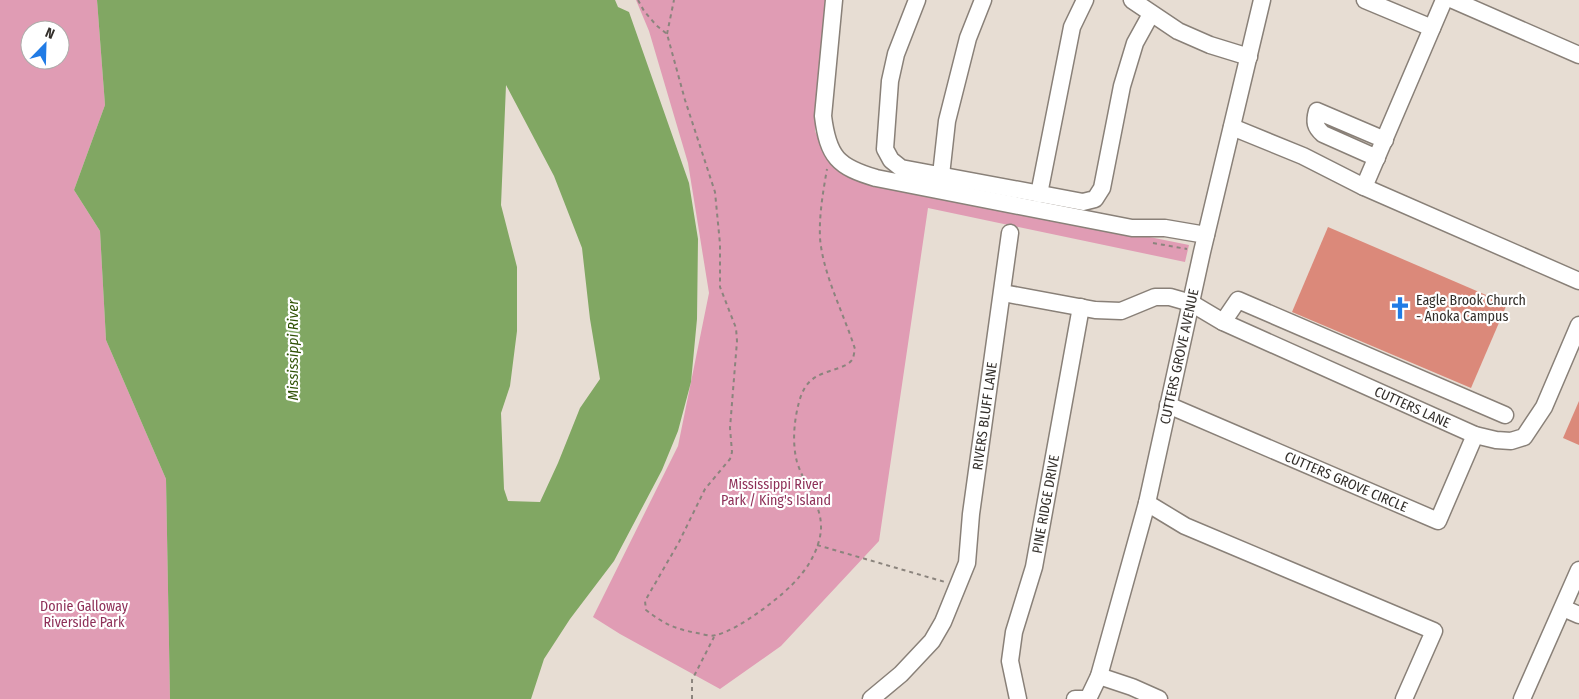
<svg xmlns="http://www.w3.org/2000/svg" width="1579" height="699" viewBox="0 0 1579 699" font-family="'Fira Sans Condensed',sans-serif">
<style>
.green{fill:#e09cb4;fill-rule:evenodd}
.water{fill:#81a763;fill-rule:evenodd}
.building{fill:#db897a}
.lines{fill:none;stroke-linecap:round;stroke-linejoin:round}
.minor-casing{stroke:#898078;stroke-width:19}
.path{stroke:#8b847d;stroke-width:2;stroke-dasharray:4 4;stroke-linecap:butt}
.minor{stroke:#fff;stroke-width:16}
.labels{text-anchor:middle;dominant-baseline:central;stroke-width:4.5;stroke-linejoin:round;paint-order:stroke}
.poi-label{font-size:14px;fill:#332f2b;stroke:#fff;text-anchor:start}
.street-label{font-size:14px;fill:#332f2b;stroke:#fff}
.park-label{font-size:14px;fill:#8e3058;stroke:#fff}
.water-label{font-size:15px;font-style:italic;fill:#2f5104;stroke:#fff}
</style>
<rect width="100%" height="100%" fill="#e7ddd3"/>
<g class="green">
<path d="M0 0H97L105 105 74 190 100 231 106 340 166 479 170 699H0ZM30 30H60V60H30Z"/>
<polygon points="636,0 825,0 815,131 825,153 844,175 1189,245 1185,262 928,208 879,541 781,646 720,689 620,634 593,617 678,446 709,293 688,163 649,31"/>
</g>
<path class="water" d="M97 0H615L618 7 629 12 689 183 698 239 697 319 691 382 678 431 662 470 614 561 570 619 544 659 531 699H170L166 479 106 340 100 231 74 190 105 105ZM506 85 554 176 582 248 590 319 600 379 580 408 558 463 540 502 508 501 504 489 501 413 510 386 517 331V267L501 205Z"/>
<g class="building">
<polygon points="1328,227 1507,304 1471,388 1292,312"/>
<polygon points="1579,401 1579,445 1563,438"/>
</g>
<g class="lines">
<defs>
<g id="minor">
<path d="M834 0 823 116C828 157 838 167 876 178L1132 228H1165L1206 235"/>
<polyline points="917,0 896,54 890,81 885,149 891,160 901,168 1083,202 1095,199 1102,188 1122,86 1135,43 1151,14"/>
<polyline points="1132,0 1178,31 1210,45 1249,57"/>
<polyline points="1365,0 1432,28"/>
<polyline points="1453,0 1579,55"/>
<polyline points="1232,127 1303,156 1364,187 1579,281"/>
<path d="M1377 158 1323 134C1315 127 1314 122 1317 111L1385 140"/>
<polyline points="941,175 947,121 968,38 983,0"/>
<polyline points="1364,187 1444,0"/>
<polyline points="1039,194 1072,27 1085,0"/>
<path id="s1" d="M1003 293 1095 310 1121 311 1155 297H1170L1191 303 1223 322 1475 435 1496 440 1511 441 1524 437 1544 407 1579 325"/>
<polyline points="1223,322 1238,300 1505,415"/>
<path id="s2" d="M1168 405 1438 521 1475 435"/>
<polyline points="1147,503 1185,526 1434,631 1404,699"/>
<polyline points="1563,608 1579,615"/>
<polyline points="1099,676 1132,687 1159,699"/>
<path id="s3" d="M871 699 901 674 932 641 943 622 967 563 971 514 1010 233"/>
<path id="s4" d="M1018 699 1010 661 1014 632 1034 567 1081 307"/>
<path id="s5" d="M1075 699H1088L1099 676 1147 503 1202 252 1262 0"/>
<polyline points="1522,699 1579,570"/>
</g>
</defs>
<use href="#minor" class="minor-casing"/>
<g class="path">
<path d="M638 0 644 11 656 25 667 34 685 100 715 192 720 244V287L736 328 737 341 730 428 732 452 730 459 705 489 679 542 645 601 646 610C664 624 675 629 697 633 703 634 710 637 716 635 737 631 785 595 799 577 810 565 820 546 821 529 822 504 804 485 797 462 792 443 794 421 799 402 806 377 818 375 839 368 844 366 849 364 852 360 854 357 854 352 855 349 844 314 823 275 820 238 819 215 823 192 827 169"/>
<polyline points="667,34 674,0"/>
<polyline points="1153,243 1187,249"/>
<polyline points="817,545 945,582"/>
<polyline points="692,699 692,680 714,637"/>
</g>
<use href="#minor" class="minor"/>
</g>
<defs>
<symbol id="church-bare" viewBox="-9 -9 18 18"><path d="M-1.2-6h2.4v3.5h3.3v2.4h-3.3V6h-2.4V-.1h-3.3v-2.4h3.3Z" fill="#207be5" stroke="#fff" stroke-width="2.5" paint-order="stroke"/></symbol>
</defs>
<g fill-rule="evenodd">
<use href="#church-bare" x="1384" y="292" width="32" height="32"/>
</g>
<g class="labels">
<g class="poi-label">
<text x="1416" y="300">Eagle Brook Church<tspan x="1416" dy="16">- Anoka Campus</tspan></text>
</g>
<g class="street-label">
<text stroke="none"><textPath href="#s5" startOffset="368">CUTTERS GROVE AVENUE</textPath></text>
<text stroke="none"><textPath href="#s1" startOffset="438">CUTTERS LANE</textPath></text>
<text stroke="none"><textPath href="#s3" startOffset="318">RIVERS BLUFF LANE</textPath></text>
<text stroke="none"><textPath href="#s2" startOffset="194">CUTTERS GROVE CIRCLE</textPath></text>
<text stroke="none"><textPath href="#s4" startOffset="200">PINE RIDGE DRIVE</textPath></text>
</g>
<g class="park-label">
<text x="776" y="484">Mississippi River<tspan x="776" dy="16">Park / King's Island</tspan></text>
<text x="84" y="606">Donie Galloway<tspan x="84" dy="16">Riverside Park</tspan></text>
</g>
<g class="water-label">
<text transform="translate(293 350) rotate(-90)">Mississippi River</text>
</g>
</g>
<g transform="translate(45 45) rotate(23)"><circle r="24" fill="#ffffff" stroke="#adacaa"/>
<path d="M0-4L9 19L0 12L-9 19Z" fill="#207be5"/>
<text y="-8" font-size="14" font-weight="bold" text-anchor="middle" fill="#332f2b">N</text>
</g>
</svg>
